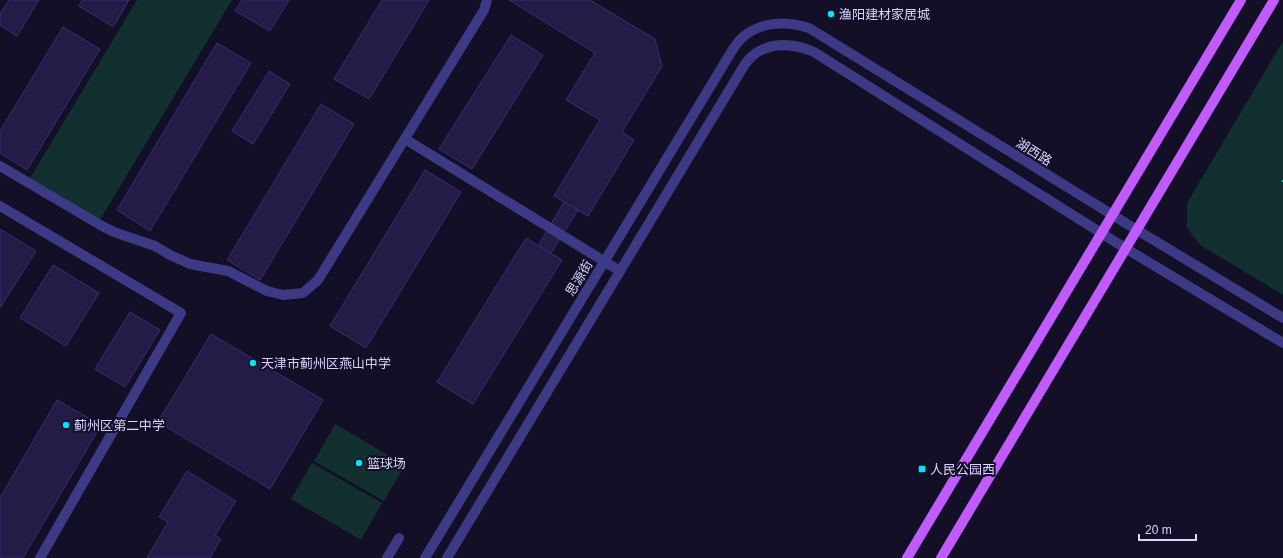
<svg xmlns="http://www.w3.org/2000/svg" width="1283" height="558" viewBox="0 0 1283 558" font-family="Arial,'Noto Sans SC',sans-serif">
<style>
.green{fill:#12302f}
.building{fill:#241b47;stroke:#3b2d73}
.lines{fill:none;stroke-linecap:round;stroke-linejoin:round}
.path{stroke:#2fb8b0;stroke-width:2.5;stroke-dasharray:2 3;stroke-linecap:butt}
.minor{stroke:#3d3a85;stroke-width:10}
.major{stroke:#c25bff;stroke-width:10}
.poi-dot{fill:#00e5ff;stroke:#130f26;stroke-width:1.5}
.labels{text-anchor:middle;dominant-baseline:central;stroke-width:4;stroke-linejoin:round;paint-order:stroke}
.poi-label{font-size:13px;fill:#d9d4ff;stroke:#130f26;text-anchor:start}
.street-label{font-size:13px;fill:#d9d4ff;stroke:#130f26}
</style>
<rect width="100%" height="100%" fill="#130f26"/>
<g class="green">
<polygon points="137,0 232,0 100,220 30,178"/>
<polygon points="1283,41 1283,295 1200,245 1187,228 1187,203"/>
<polygon points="335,424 405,465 384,501 314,461"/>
<polygon points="312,463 382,503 361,540 291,499"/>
</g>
<g class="building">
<polygon points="9,0 39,0 17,36 0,25 0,14"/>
<polygon points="82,0 129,0 113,27 79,6"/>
<polygon points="242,0 289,0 270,31 235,11"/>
<polygon points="382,0 429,0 369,99 334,79"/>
<polygon points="509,0 590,0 655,39 662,66 622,132 634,140 588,216 554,196 600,120 566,100 595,53"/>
<polygon points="63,27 100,49 27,170 0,153 0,131"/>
<polygon points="511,35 543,55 472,169 439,149"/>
<polygon points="217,43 251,63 150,231 117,210"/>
<polygon points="269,71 290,84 253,144 232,131"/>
<polygon points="321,104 354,124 260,280 227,260"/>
<polygon points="425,170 461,192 366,348 330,326"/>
<polygon points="564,202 578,210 551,253 538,246"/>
<polygon points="0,229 36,251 0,308"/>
<polygon points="526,238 562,260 473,404 437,382"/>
<polygon points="53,265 99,293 66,346 20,318"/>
<polygon points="130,312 160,330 125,387 95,369"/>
<polygon points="211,334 323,400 270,489 158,422"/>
<polygon points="57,400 101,425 23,558 0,558 0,498"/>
<polygon points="187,471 236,501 215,535 221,539 210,558 147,558 168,522 159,517"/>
</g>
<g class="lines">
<polyline class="path" points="1283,180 1283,185"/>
<g class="minor">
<polyline points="405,139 620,271"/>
<polyline points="0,166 102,226 114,232 155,246 170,255 190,264 228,271 267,291 283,295 303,293 318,280 484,10 487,0"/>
<polyline points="0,206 181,313 40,558"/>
<polyline points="387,558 399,538"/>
<path d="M425 558 733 49C736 45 739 40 743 37 762 21 787 21 809 28L1137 230 1283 318"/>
<path d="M447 558 745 64C748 60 752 56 756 53 775 41 795 44 814 52L1125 248 1283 343"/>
</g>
<g class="major">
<polyline points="907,558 1241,0"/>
<polyline points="941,558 1274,0"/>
</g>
</g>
<g class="poi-dot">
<circle cx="831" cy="14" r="4"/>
<circle cx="253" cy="363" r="4"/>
<circle cx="66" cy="425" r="4"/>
<circle cx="359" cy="463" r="4"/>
<rect x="918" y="465" width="8" height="8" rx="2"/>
</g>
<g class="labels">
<g class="poi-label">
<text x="839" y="14">渔阳建材家居城</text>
<text x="261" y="363">天津市蓟州区燕山中学</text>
<text x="74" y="425">蓟州区第二中学</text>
<text x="367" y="463">篮球场</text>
<text x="930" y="469">人民公园西</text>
</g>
<g class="street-label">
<text transform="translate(1034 152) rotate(32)">湖西路</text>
<text transform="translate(579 278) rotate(-59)">思源街</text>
</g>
</g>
<path d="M1139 534v6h57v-6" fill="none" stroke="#d9d4ff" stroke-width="2"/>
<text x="1145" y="534" font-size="12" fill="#d9d4ff" stroke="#130f26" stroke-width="3" paint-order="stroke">20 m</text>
</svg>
